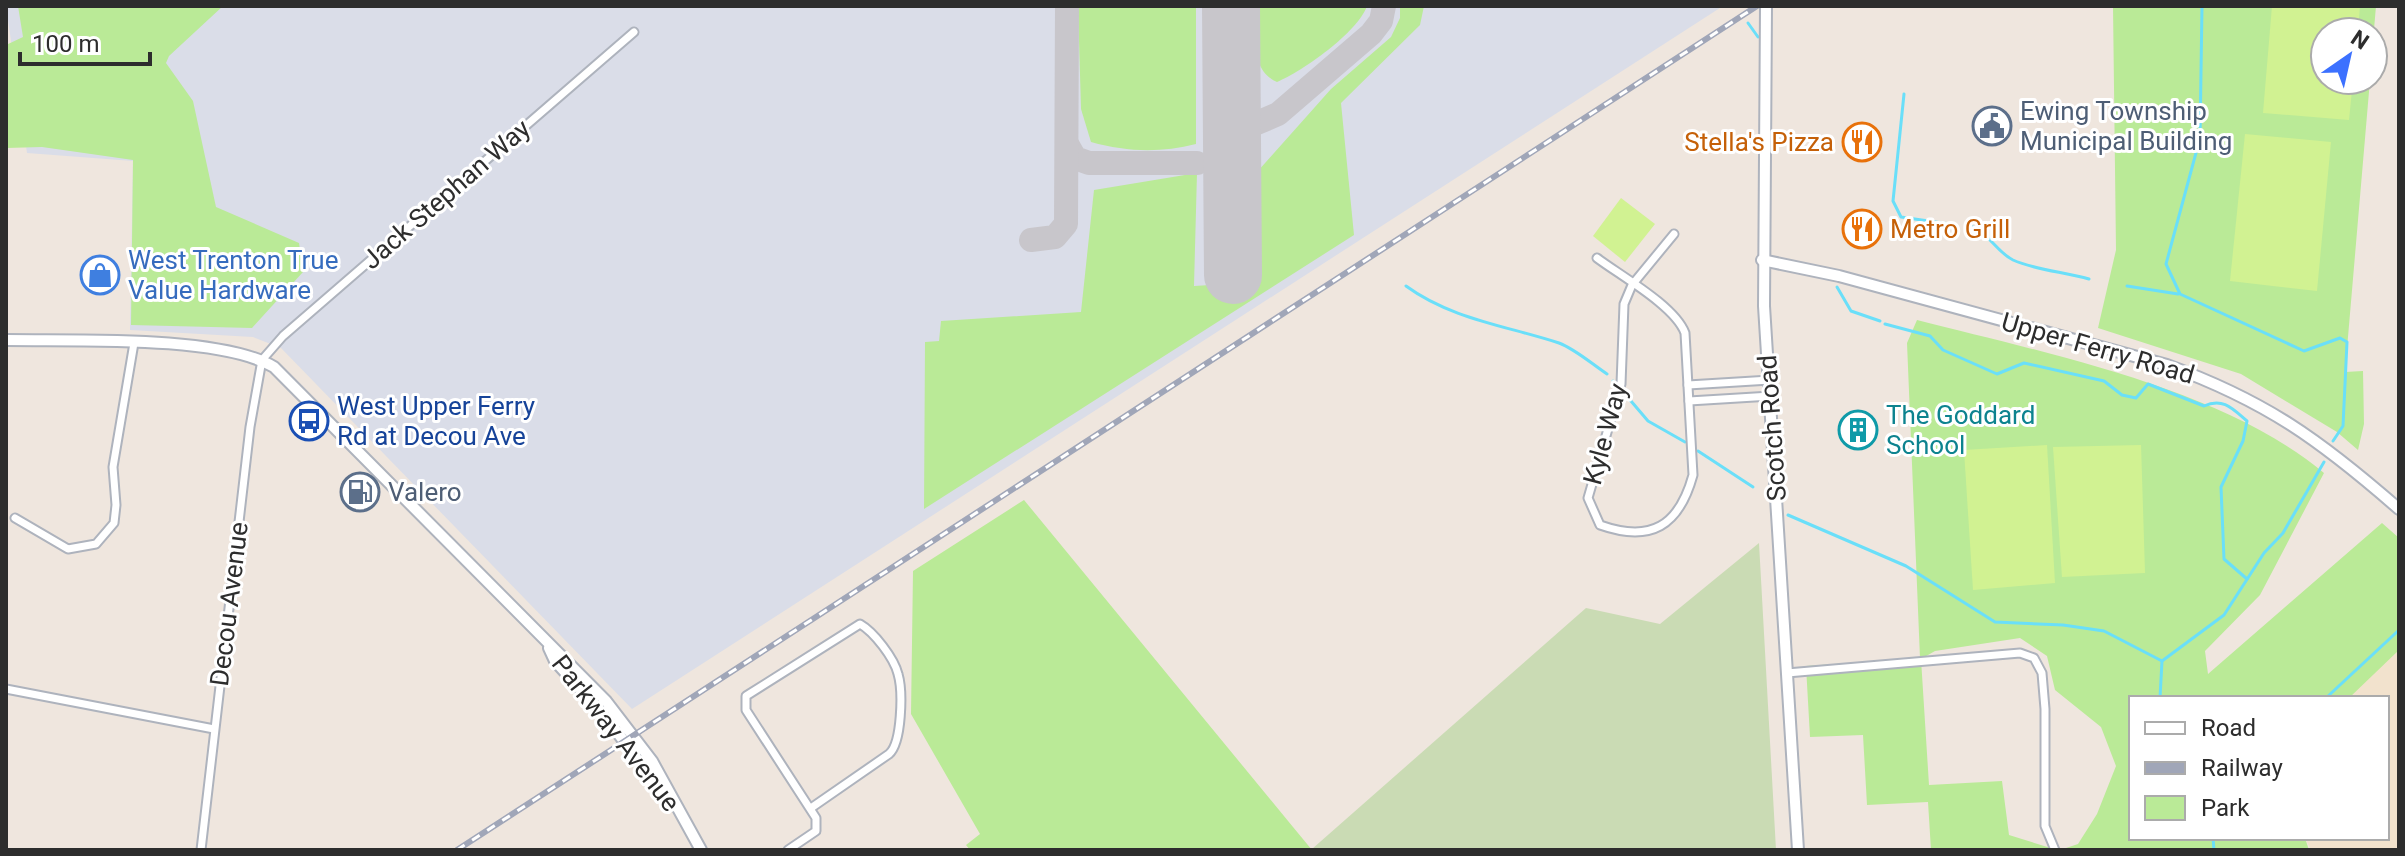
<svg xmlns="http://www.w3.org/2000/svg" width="2405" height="856" viewBox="0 0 2405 856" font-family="Roboto,sans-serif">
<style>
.education{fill:#f2e2cd}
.airport{fill:#dadde8}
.green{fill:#baea97}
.cemetery{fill:#cadbb4}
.pitch{fill:#d1f292}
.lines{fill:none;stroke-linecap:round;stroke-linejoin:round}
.stream{stroke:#6adff9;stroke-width:3}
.taxiway{stroke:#c8c6cb;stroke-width:24}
.runway{stroke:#c8c6cb;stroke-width:58}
.street-casing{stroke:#aeb3bd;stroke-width:11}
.secondary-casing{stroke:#aeb3bd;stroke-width:14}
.street{stroke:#fff;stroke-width:7}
.secondary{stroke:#fff;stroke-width:10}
.rail-casing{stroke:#a0a6b8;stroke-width:6}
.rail{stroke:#fff;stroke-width:3;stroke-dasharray:9;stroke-linecap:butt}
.labels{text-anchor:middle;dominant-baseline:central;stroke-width:6;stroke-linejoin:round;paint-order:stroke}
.service-label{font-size:26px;fill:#4e5e75;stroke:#fff;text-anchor:start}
.food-label{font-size:26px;fill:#c56008;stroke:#fff;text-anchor:end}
.street-label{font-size:26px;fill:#2d2d2d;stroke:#fff}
.shop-label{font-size:26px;fill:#366cbe;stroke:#fff;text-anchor:start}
.transit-label{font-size:26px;fill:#164399;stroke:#fff;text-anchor:start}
.culture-label{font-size:26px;fill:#0d838f;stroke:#fff;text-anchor:start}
</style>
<rect width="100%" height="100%" fill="#efe6de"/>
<polygon class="education" points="2399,638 2399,850 2311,850 2305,838 2387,838 2387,698 2339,698"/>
<polygon class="airport" points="6,6 1723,6 632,709 281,348 253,337 130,330 133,161 27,153"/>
<g class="green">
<polygon points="18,6 223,6 169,56 166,63 193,101 216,207 299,243 303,272 252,328 131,325 133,160 42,147 6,148 6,45 23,37"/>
<path d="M1078 6H1196V144C1160 153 1127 152 1091 142L1081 109Z"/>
<path d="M1256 6H1367C1358 32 1303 71 1277 82 1248 69 1257 33 1256 6Z"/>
<polygon points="1400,6 1424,6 1420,25 1341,103 1354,235 924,509 925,342 939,341 941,321 1081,312 1094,190 1197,173 1194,286 1259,282 1257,172 1331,89 1391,37 1400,18"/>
<polygon points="2113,6 2376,6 2373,41 2373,32 2325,32 2325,80 2370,80 2345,372 2363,371 2364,424 2358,450 2337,432 2241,374 2098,328 2116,250"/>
<path d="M1917 320C2045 353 2223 388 2324 473L2260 595 2205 651 2208 674 2382 523 2399 538V650L2349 698H2131V838H2305L2309 850H2060L2078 844 2097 814 2116 766 2101 727 2055 690 2047 656 2020 638 1935 651 1921 659 1929 785 2002 781 2009 835 2057 850H1931L1928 802 1867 805 1863 735 1810 737 1806 666 1920 658 1907 343Z"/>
<polygon points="1024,500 1293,827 1312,850 970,850 966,845 980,834 911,714 913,571"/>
</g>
<polygon class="cemetery" points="1759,543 1776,850 1312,849 1586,608 1660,624"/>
<g class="pitch">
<polygon points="2272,6 2360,6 2358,32 2325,32 2325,80 2353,80 2349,120 2263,113"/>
<polygon points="2245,134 2331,142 2317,291 2230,281"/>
<polygon points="1621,198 1655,224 1625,262 1593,236"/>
<polygon points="2047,445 2055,583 1973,590 1964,450"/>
<polygon points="2141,445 2145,573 2062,577 2053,447"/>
</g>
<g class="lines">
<g class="stream">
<polyline points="2202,6 2200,138 2166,264 2180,294 2304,351 2340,338 2347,342 2343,426 2333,441"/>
<polyline points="1748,23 1758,37"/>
<polyline points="1904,94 1893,201 1901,217 1949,224"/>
<path d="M1973 227C1990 235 1997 252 2013 260 2035 270 2065 272 2089 279"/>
<path d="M1406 286C1451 319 1507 326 1559 343 1575 349 1592 364 1607 374"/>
<polyline points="2127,286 2178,294"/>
<polyline points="1837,287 1851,311 1880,321"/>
<path d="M1885 324 1930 336 1943 350 1997 374 2024 363 2104 381 2122 395 2136 398 2148 384 2204 406C2223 397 2233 409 2247 421L2243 441 2221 487 2224 559 2247 579"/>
<polyline points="1613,381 1614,382"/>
<polyline points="1625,394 1648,421 1685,442"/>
<polyline points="1698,451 1753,487"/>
<polyline points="1788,515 1906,566 1995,622 2063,625 2104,631 2162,661"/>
<polyline points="2160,698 2162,661 2224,615 2264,553 2283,533 2324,462"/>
<polyline points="2326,698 2399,630"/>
<polyline points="2213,838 2214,850"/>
</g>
<g class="taxiway">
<polyline points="1257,123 1278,114 1371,34 1381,21 1384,6"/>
<polyline points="1067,144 1075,158 1089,163 1197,163"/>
<polyline points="1031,240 1055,237 1066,224 1067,6"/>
</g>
<polyline class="runway" points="1231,6 1233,275"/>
<defs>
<g id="street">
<path d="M1597 258C1621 276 1675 306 1685 333L1693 475C1679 526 1651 543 1600 525L1588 498 1621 384 1624 304 1632 285 1674 234"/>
<polyline points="1688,385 1770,380"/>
<polyline points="1689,401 1771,396"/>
<polyline points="15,518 68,549 96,544 114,523 116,505 113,467 134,343"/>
<polyline points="1787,673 2020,653 2034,658 2042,673 2045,709 2045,826 2055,850"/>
<polyline points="6,689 214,729"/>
<polyline points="201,850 250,427 262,360 283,336 634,32"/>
<path d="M788 850 816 831V818L746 710V696L860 624C874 632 894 658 898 674 903 691 902 743 889 754L811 808"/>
</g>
<g id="secondary">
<polyline points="1766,6 1764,306 1798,850"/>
<path d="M1762 260 1839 276 2167 365C2266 401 2320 440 2399 509"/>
<path d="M6 340C73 341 220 335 274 367L606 701 652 761 701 850"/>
<polyline points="549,648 555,661 606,717 669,802"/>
</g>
</defs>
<use href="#street" class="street-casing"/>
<use href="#secondary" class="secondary-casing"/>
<use href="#street" class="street"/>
<use href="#secondary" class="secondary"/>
<defs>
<polyline id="rail" points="457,850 1757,6"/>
</defs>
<use href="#rail" class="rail-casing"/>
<use href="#rail" class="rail"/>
</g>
<defs>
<symbol id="civic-ring" viewBox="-11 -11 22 22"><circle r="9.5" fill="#fff" stroke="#5c6f8a" stroke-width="1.5"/><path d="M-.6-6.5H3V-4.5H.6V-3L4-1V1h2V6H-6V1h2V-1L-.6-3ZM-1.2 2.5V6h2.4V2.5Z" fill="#5c6f8a"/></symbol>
<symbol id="restaurant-ring" viewBox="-11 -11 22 22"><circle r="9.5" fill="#fff" stroke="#e8710a" stroke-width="1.5"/><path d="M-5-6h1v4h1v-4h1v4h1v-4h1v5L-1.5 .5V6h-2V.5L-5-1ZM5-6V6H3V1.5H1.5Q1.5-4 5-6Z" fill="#e8710a"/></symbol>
<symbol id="shop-ring" viewBox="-11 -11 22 22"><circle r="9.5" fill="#fff" stroke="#3f7fe0" stroke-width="1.5"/><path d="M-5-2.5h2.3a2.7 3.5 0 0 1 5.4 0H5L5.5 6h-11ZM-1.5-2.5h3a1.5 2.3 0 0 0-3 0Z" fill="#3f7fe0"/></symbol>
<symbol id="bus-ring" viewBox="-11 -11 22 22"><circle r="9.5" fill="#fff" stroke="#1a4fb4" stroke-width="1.5"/><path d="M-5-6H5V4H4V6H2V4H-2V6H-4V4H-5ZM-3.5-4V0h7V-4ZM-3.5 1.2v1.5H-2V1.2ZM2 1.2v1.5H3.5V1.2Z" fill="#1a4fb4"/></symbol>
<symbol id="building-ring" viewBox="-11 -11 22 22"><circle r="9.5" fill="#fff" stroke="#0f9aa8" stroke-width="1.5"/><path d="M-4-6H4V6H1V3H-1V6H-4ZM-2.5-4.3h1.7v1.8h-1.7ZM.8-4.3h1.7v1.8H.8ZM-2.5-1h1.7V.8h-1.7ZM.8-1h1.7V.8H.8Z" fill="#0f9aa8"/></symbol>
<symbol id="fuel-ring" viewBox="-11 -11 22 22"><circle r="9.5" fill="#fff" stroke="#5c6f8a" stroke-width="1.5"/><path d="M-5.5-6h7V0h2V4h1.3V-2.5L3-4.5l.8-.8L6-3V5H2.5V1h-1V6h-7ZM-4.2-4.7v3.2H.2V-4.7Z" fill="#5c6f8a"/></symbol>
</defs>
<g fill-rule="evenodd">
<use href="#civic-ring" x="1970" y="104" width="44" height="44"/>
<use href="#restaurant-ring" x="1840" y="120" width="44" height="44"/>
<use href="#restaurant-ring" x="1840" y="207" width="44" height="44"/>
<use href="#shop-ring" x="78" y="253" width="44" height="44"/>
<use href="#bus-ring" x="287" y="399" width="44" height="44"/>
<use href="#building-ring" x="1836" y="408" width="44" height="44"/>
<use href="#fuel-ring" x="338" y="470" width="44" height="44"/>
</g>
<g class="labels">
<g class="service-label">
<text x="2020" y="111">Ewing Township<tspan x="2020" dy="30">Municipal Building</tspan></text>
<text x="388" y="492">Valero</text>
</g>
<g class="food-label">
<text x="1834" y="142">Stella's Pizza</text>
<text x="1890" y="229" text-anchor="start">Metro Grill</text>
</g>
<g class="street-label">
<text transform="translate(446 194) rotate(-41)">Jack Stephan Way</text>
<text transform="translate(2098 348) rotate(16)">Upper Ferry Road</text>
<text transform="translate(1772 428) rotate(-94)">Scotch Road</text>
<text transform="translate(1605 434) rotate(-75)">Kyle Way</text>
<text transform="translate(229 604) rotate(-83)">Decou Avenue</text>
<text transform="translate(616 733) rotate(52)">Parkway Avenue</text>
</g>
<g class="shop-label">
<text x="128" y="260">West Trenton True<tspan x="128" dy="30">Value Hardware</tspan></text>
</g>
<g class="transit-label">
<text x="337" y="406">West Upper Ferry<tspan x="337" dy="30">Rd at Decou Ave</tspan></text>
</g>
<g class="culture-label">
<text x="1886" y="415">The Goddard<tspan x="1886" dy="30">School</tspan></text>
</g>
</g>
<rect width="2405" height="856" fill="none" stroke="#2d2d2d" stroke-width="16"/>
<rect x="2129" y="696" width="260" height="144" fill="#ffffff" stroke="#ababab" stroke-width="2"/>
<rect x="2145" y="722" width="40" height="12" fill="#ffffff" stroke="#ababab" stroke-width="2"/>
<text x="2201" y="736" font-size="24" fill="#2d2d2d">Road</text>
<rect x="2145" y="762" width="40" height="12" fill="#a0a6b8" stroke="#ababab" stroke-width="2"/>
<text x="2201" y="776" font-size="24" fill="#2d2d2d">Railway</text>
<rect x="2145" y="796" width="40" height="24" fill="#baea97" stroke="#ababab" stroke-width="2"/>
<text x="2201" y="816" font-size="24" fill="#2d2d2d">Park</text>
<g transform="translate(2349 56) rotate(34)"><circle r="38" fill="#ffffff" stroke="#ababab" stroke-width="2"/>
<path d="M0-6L14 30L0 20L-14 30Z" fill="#3c71ff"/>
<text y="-12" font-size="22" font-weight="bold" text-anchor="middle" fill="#2d2d2d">N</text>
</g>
<path d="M20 52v12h130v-12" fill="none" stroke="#2d2d2d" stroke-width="4"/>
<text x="32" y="52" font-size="24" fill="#2d2d2d" stroke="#ffffff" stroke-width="6" paint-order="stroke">100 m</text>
</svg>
